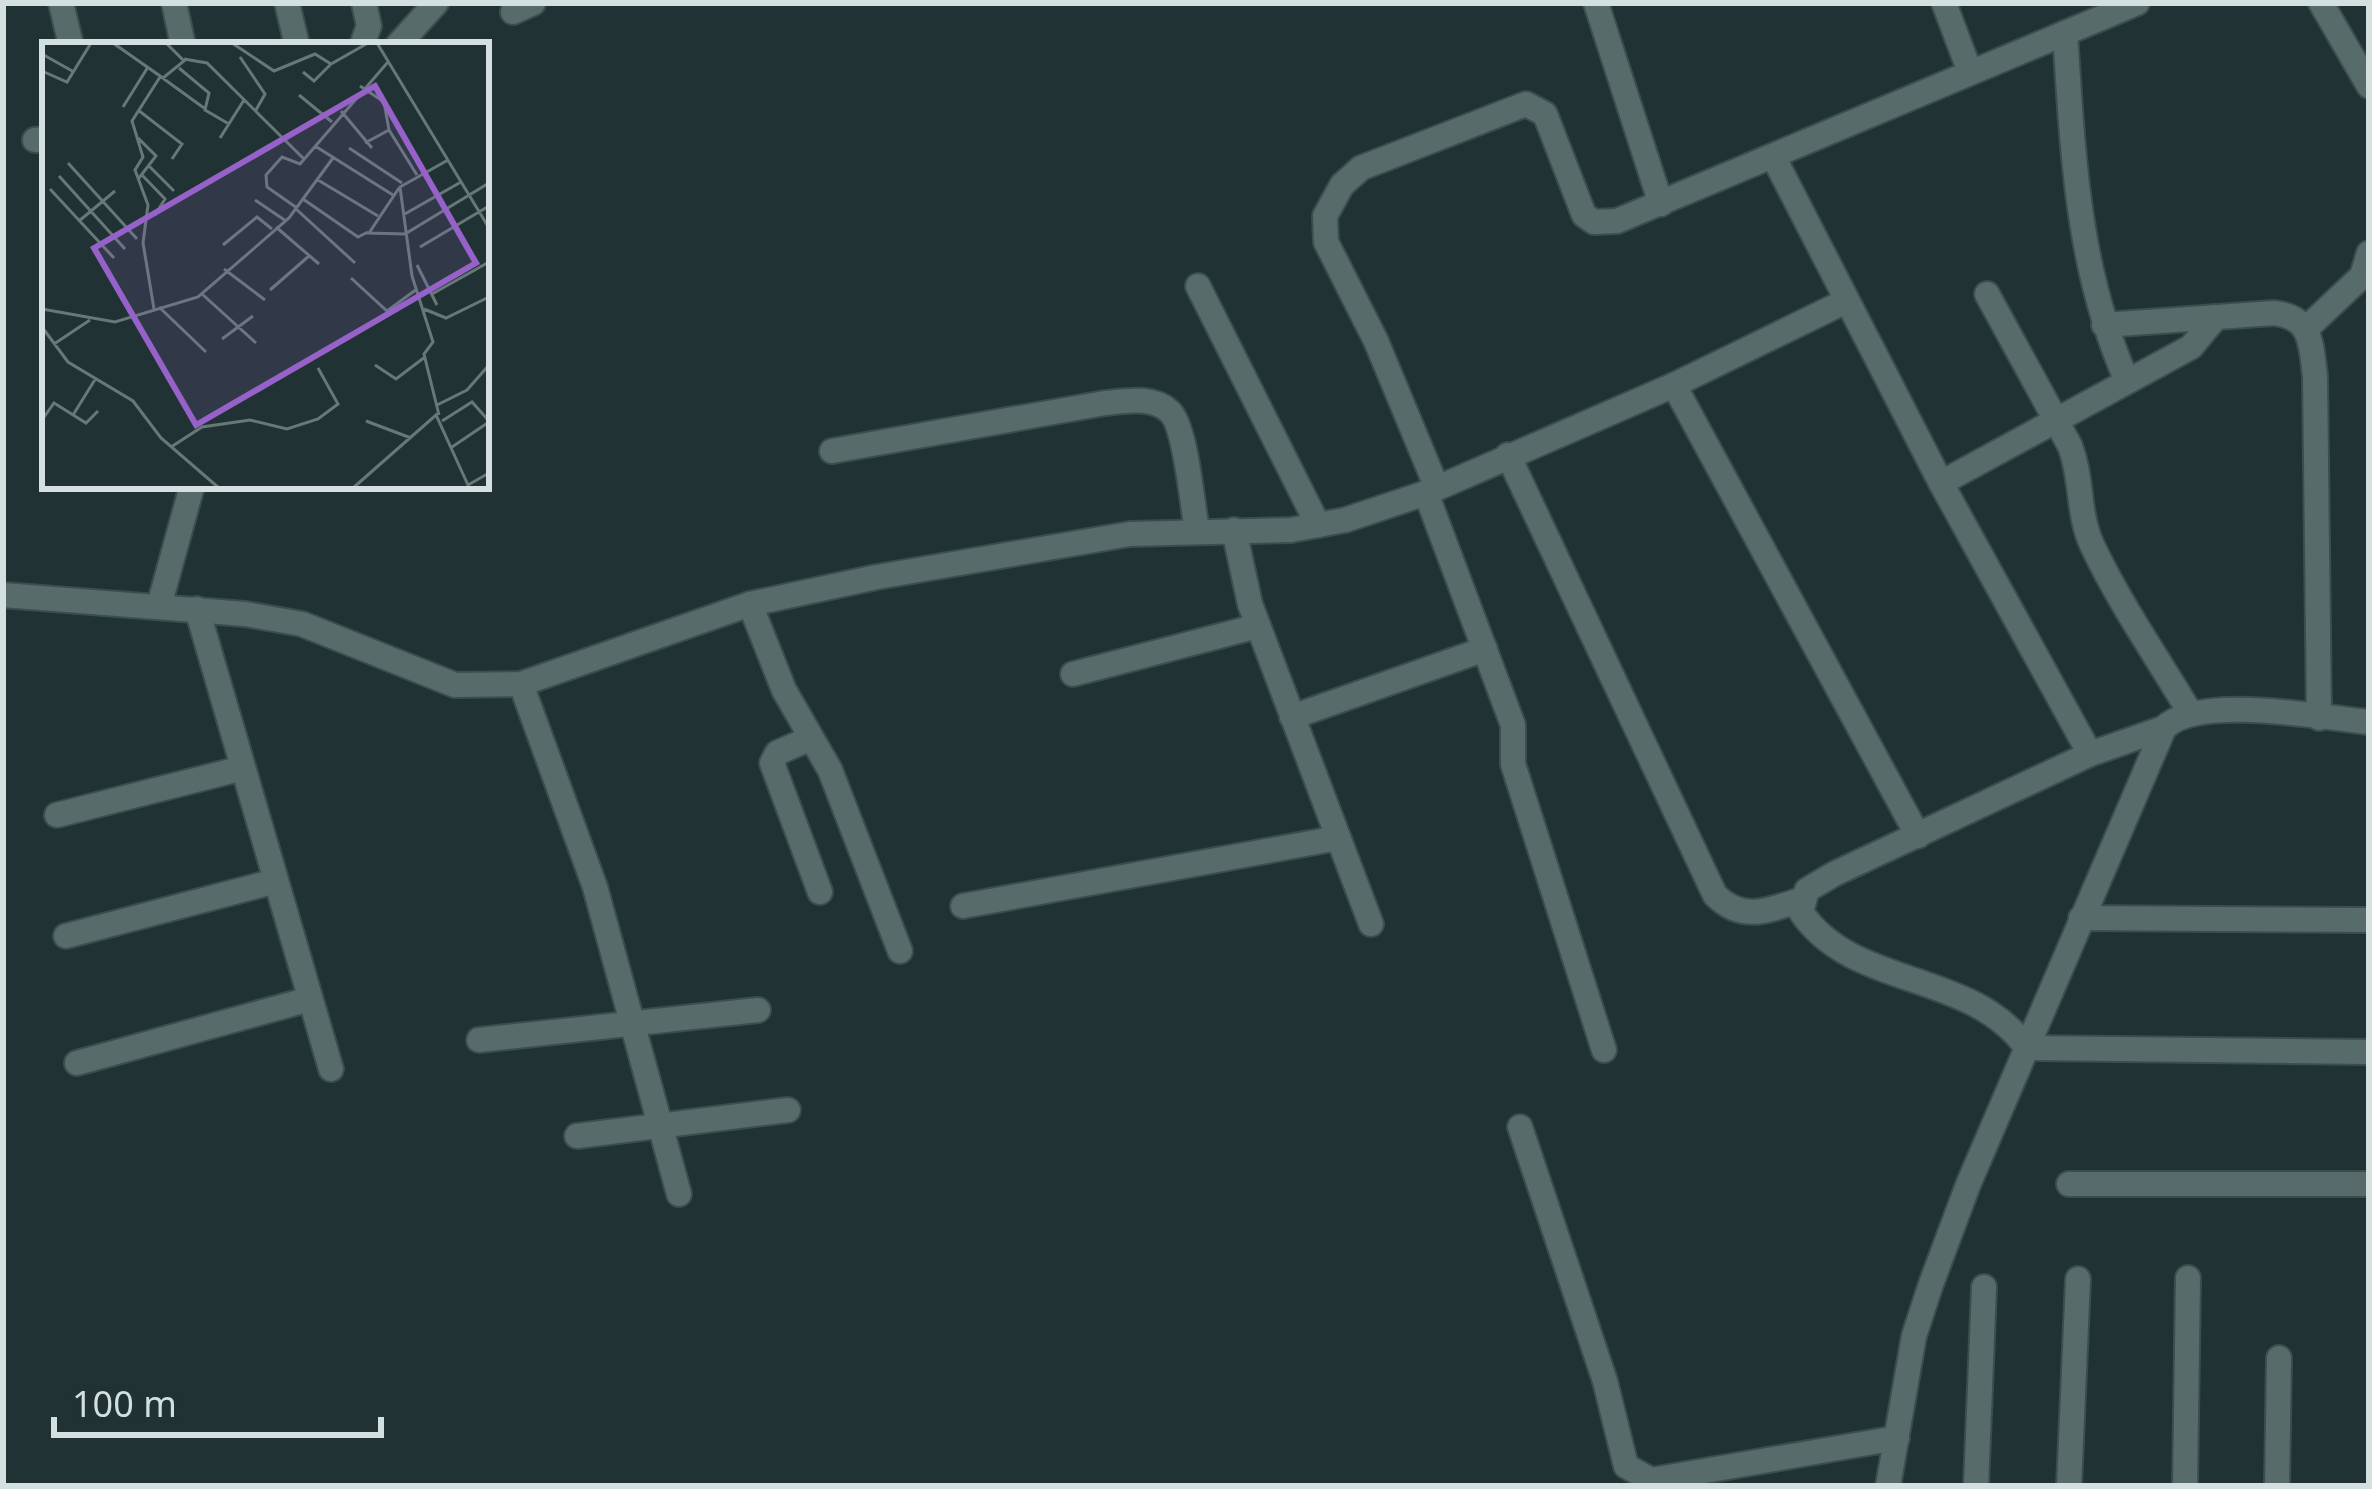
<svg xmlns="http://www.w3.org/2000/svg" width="2372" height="1489" viewBox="0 0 2372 1489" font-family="'Noto Sans',sans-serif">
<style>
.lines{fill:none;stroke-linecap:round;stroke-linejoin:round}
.street-casing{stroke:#3d4d4d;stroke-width:28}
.street{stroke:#576b6b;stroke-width:24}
.inset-road{fill:none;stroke:#687778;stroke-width:3}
.view{fill:#9662c9;fill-opacity:0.15;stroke:#9662c9;stroke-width:6}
.inset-edge{fill:none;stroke:#d4dfdf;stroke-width:6}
</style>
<rect width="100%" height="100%" fill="#203233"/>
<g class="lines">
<defs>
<g id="street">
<polyline points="61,3 71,45"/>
<polyline points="174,3 183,45"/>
<polyline points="287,3 297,45"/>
<polyline points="1596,3 1661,204"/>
<polyline points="1944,3 1970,72"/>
<polyline points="2321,3 2369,86"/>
<polyline points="513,12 533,3"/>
<path d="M2065 33C2073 154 2077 268 2127 381"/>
<polyline points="362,45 369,26 364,3"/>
<polyline points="398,45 436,3"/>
<polyline points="35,140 45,139"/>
<polyline points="1774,158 1941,483 2090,754"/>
<polyline points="1198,286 1318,525"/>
<path d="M1987 294 2070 446C2083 480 2077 514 2093 547 2120 604 2157 657 2189 711"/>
<path d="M2104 325 2274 313C2312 317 2311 344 2315 376L2319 718"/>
<polyline points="2307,328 2362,276 2369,253"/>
<polyline points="1674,385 1918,836"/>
<path d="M832 451 1105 403C1125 401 1153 396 1169 411 1186 425 1192 505 1197 530"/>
<path d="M1508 455 1715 895C1742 922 1767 911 1800 900"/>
<polyline points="1941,483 2191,347 2216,317"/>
<polyline points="1437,488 1376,341 1326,242 1325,216 1342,185 1361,168 1526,104 1545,114 1584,215 1594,222 1617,221 2137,3"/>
<polyline points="1426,493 1513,725 1513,764 1604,1050"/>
<polyline points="1234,530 1250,604 1371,924"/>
<polyline points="3,595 245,614 302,624 455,685 521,684 750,604 877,577 1130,534 1291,530 1345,520 1426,493 1674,385 1846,301"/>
<polyline points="750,604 784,690 830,770 900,951"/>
<polyline points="159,606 192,486"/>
<polyline points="197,609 331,1069"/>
<polyline points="1073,674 1258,626"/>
<polyline points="521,684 595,887 679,1194"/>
<polyline points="1292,717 1485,649"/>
<path d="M2164 728 2090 754 1834 874 1807 890 1801 912C1854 990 1970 969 2027 1048L2369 1052"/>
<polyline points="811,738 777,753 772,763 820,892"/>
<polyline points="57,815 243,768"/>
<polyline points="963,906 1338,838"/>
<polyline points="2081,918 2369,920"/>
<polyline points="66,936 276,881"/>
<polyline points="479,1040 758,1010"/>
<polyline points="77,1063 310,999"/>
<polyline points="1520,1127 1605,1381 1626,1466 1651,1480 1897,1438"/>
<polyline points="577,1136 788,1110"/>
<polyline points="2069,1184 2369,1184"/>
<path d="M1888 1486 1914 1336 1931 1284 1968 1185 2164 728C2197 694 2320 717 2369 722"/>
<polyline points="1976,1486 1984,1287"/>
<polyline points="2069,1486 2078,1279"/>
<polyline points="2185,1486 2188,1278"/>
<polyline points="2277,1486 2279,1358"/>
</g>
</defs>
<use href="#street" class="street-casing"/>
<use href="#street" class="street"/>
</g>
<g transform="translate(42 42)">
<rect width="447" height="447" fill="#203233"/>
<path class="inset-road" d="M71 1 121 36 142 19 124 1M190 1 232 29 273 12 289 22 326 1M335 1 447 186M0 12 32 30M198 15 223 52 214 68M142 17 165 21 262 117M137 26 167 51 163 68 187 82M0 29 25 40 49 1M261 30 272 39 288 23M122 37 162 66M318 44 342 60 347 88M257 53 290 80M81 65 106 25M96 68 140 102 130 117M299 69 330 106M96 96 114 114 97 136M178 96 202 58M323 101 347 88 375 133M273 104 351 153M307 106 360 141M26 121 95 197M106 123 132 149M100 133 123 157 113 173M17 134 83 207M276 138 336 174M357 146 327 191 363 192 447 141M8 147 72 216M261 157 316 195 326 190M213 158 244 179M255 166 225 145 224 133 240 115 258 122 346 20M254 167 313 221M361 173 419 140M37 179 73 149M234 185 277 222M181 203 215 175 230 187M378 205 447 164M375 223 395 263M182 227 223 258M309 236 345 269 375 247M228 248 267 214M160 252 214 301M390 252 447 220M117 265 164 310M0 267 73 280 156 255 247 176 291 116M112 267 101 201 106 163 93 128 101 115 90 79 118 35M382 267 404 276 447 255M0 285 26 320 91 359 119 396 177 446M180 297 211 274M12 302 48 278M333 323 354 337 383 315M395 363 425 348 447 323M31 373 54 336M397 373 382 312 391 300 370 234 358 145 406 118M0 378 12 361 44 381 56 369M324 379 369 396M400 379 430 360 447 379M129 405 160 385 208 378 245 387 276 377 296 362 276 326M410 405 447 380M311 446 394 373 426 443 447 431"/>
<path class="view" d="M333 44 434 221 154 383 52 206Z"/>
<rect width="447" height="447" class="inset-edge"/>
</g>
<rect width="2372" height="1489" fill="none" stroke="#d4dfdf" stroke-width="12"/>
<path d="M54 1417v18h327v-18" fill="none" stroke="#d4dfdf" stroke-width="6"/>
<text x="72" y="1417" font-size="36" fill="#d4dfdf" stroke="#203233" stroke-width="9" paint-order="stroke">100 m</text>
</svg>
